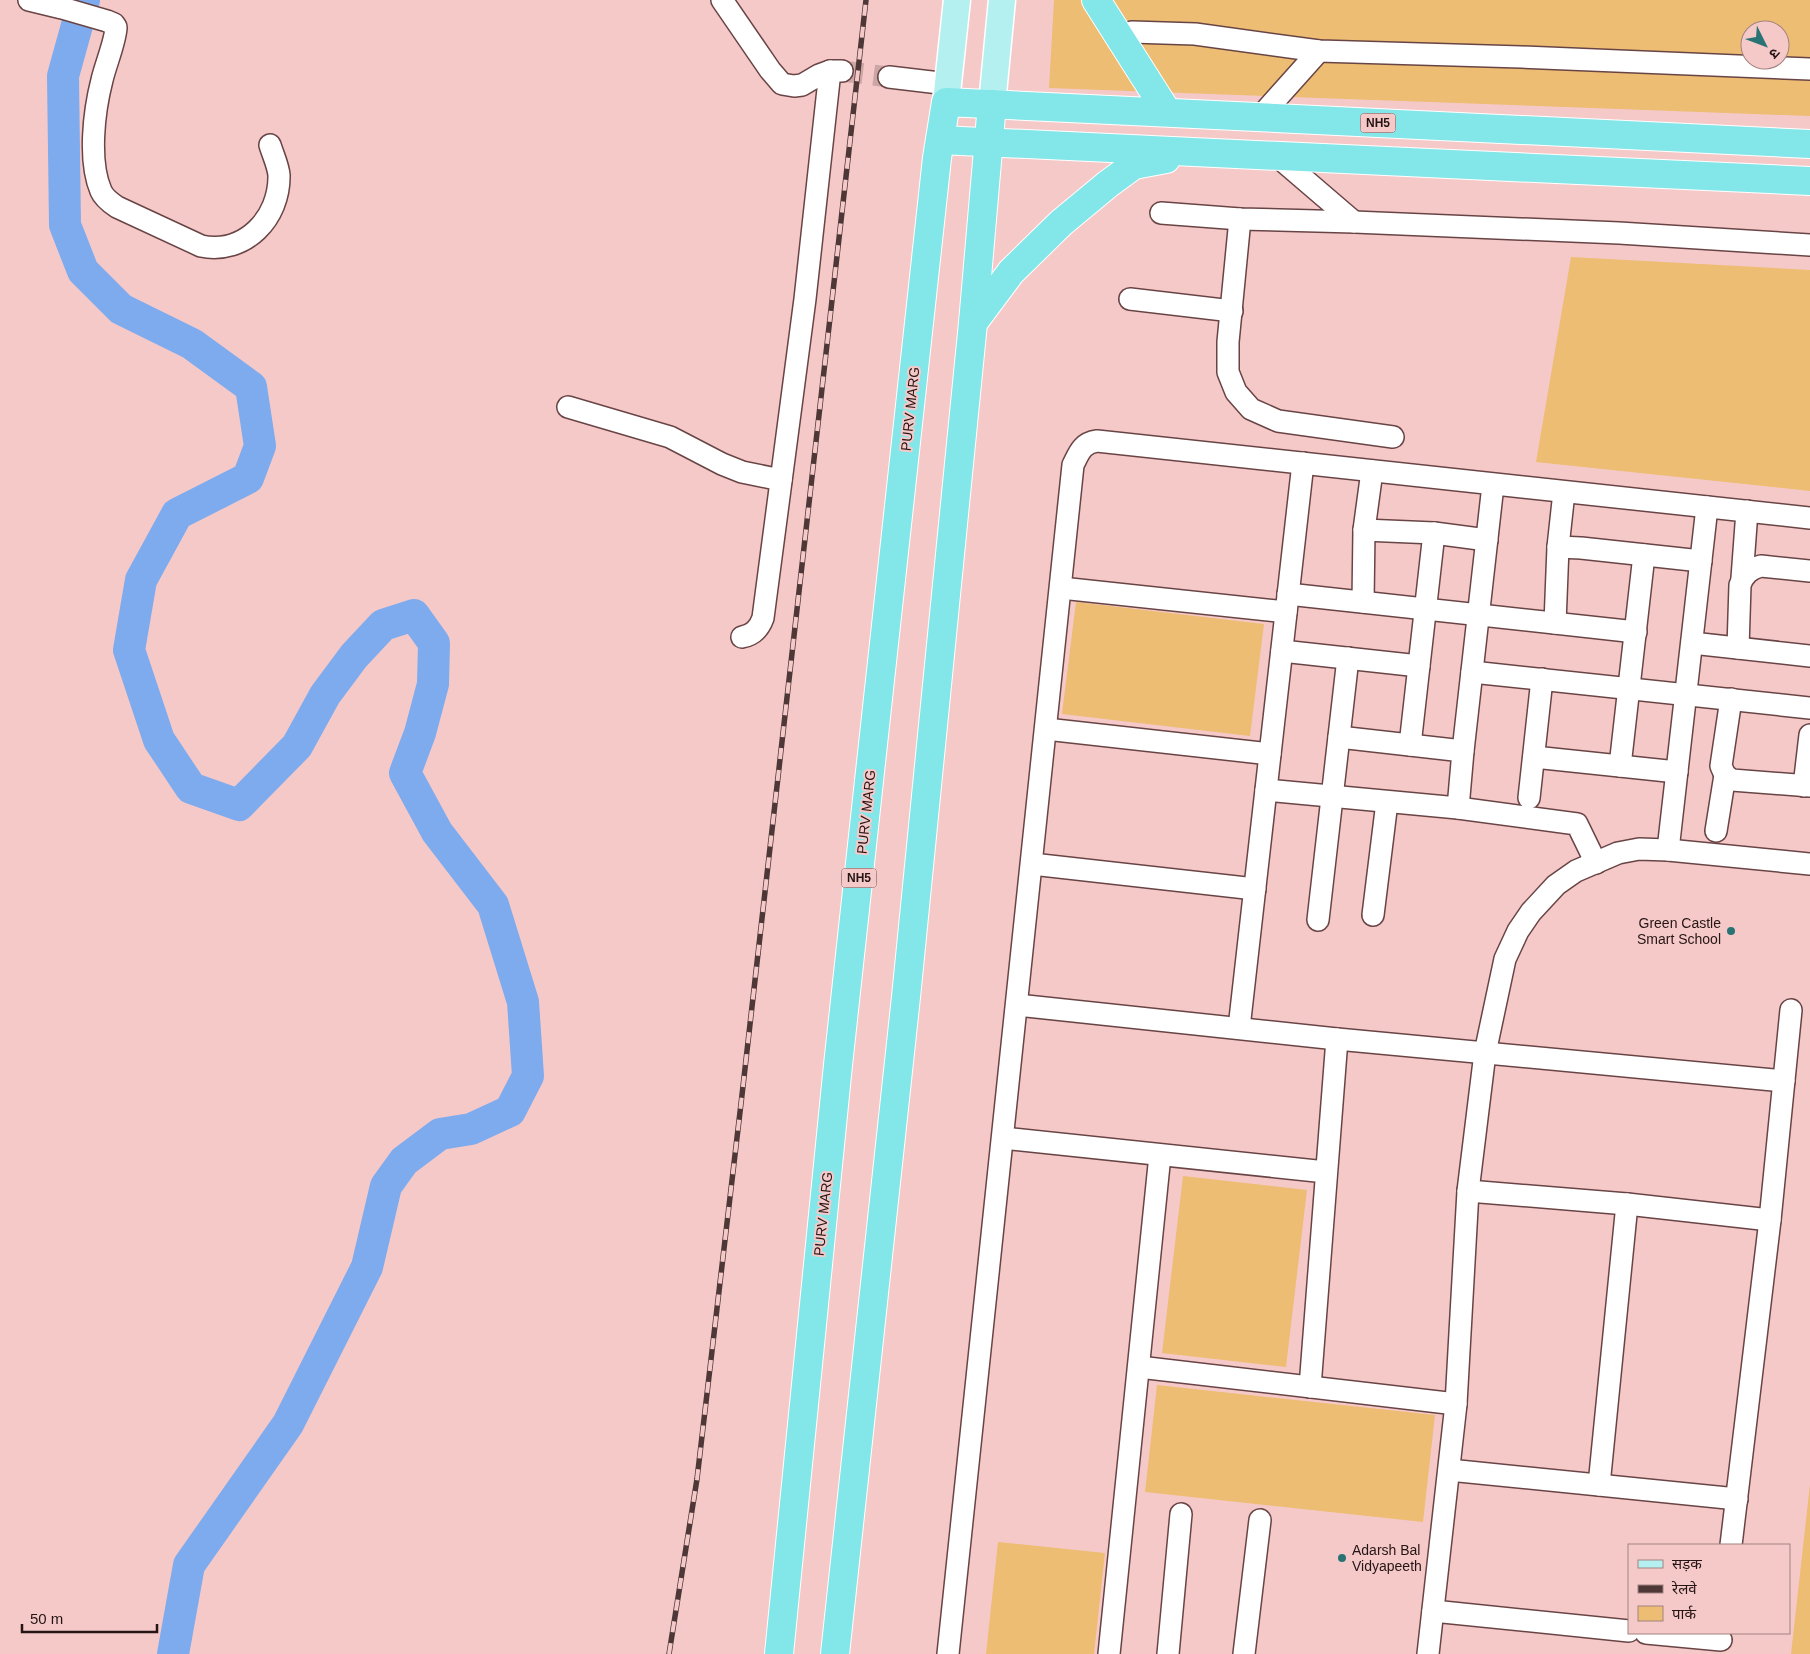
<svg xmlns="http://www.w3.org/2000/svg" width="1810" height="1654" viewBox="0 0 1810 1654" font-family="Arial,'Noto Sans Devanagari',sans-serif">
<style>
.green{fill:#ecbd72;fill-rule:evenodd}
.lines{fill:none;stroke-linecap:round;stroke-linejoin:round}
.river{stroke:#7dabee;stroke-width:32}
.minor-tunnel{stroke:#cca5a5;stroke-width:21;stroke-dasharray:21 11;stroke-linecap:butt}
.minor-casing{stroke:#694445;stroke-width:24}
.major-casing{stroke:#fff;stroke-width:29}
.highway-casing{stroke:#fff;stroke-width:30}
.minor{stroke:#fff;stroke-width:21}
.major{stroke:#b5f0f1;stroke-width:26}
.highway{stroke:#83e6e8;stroke-width:28}
.rail-casing{stroke:#4d3737;stroke-width:5.5}
.rail{stroke:#f6c9c9;stroke-width:4;stroke-dasharray:11;stroke-linecap:butt}
.poi-dot{fill:#297375;stroke:#f6c9c9;stroke-width:2}
.labels{text-anchor:middle;dominant-baseline:central;stroke-width:4;stroke-linejoin:round;paint-order:stroke}
.shield{fill:#f6c9c9;stroke:#644b4b;stroke-width:1}
.shield-label{font-size:12px;font-weight:bold;fill:#251515}
.street-label{font-size:14px;fill:#251515;stroke:#f6c9c9}
.poi-label{font-size:14px;fill:#251515;stroke:#f6c9c9;text-anchor:end}
</style>
<rect width="100%" height="100%" fill="#f6c9c9"/>
<g class="green">
<path d="M1054 0H1810V116L1049 88ZM1750 30H1780V60H1750Z"/>
<polygon points="1571,257 1810,270 1810,491 1536,462"/>
<polygon points="1076,602 1264,624 1250,736 1062,714"/>
<polygon points="1183,1176 1307,1190 1286,1367 1162,1353"/>
<polygon points="1157,1385 1435,1415 1423,1522 1145,1492"/>
<polygon points="1810,1484 1810,1654 1791,1654"/>
<polygon points="998,1542 1105,1553 1094,1654 986,1654"/>
</g>
<g class="lines">
<polyline class="river" points="84,0 63,76 65,225 83,271 121,309 192,344 251,387 260,446 248,478 177,514 141,580 129,650 159,740 191,788 239,805 297,746 325,695 354,656 383,625 414,615 434,643 433,684 420,733 405,773 437,832 493,905 523,1002 528,1076 510,1111 471,1129 440,1134 404,1161 386,1186 367,1267 288,1424 189,1565 173,1654"/>
<polyline class="minor-tunnel" points="842,71 889,77"/>
<defs>
<g id="minor">
<path d="M29 0 62 8 107 21 114 24 116 27C116 40 105 66 102 80 94 111 88 161 101 191 104 198 111 203 117 207L201 246C245 255 280 218 279 175 278 165 273 155 270 145"/>
<polyline points="722,0 770,70 782,84 794,86 802,85 819,75 830,71 842,71"/>
<polyline points="1120,38 1132,32 1195,34 1319,51 1521,57 1810,69"/>
<polyline points="889,77 948,84"/>
<polyline points="1260,117 1319,51"/>
<polyline points="1277,156 1354,222"/>
<polyline points="1161,213 1240,219 1354,222 1619,233 1810,245"/>
<polyline points="1240,219 1228,342 1228,372 1236,392 1251,409 1278,421 1393,437"/>
<polyline points="1130,299 1232,311"/>
<polyline points="568,407 670,437 722,464 742,472 781,480"/>
<polyline points="1364,530 1434,533 1487,540"/>
<polyline points="1558,547 1581,548 1701,561"/>
<polyline points="1742,578 1747,511"/>
<polyline points="1061,588 1286,612"/>
<polyline points="1288,594 1636,632"/>
<polyline points="1363,602 1364,530 1372,471"/>
<polyline points="1555,623 1558,547 1564,492"/>
<path d="M742 637C753 635 759 629 763 618L805 299 830 71"/>
<polyline points="1692,643 1810,656"/>
<path d="M1738 648 1740 585C1744 574 1750 569 1761 566L1810 571"/>
<polyline points="1282,651 1419,666"/>
<polyline points="1472,672 1810,708"/>
<polyline points="1731,699 1721,766 1725,775 1732,780 1810,786"/>
<polyline points="1046,729 1270,754"/>
<polyline points="1339,737 1463,751"/>
<polyline points="1410,745 1434,533"/>
<polyline points="1534,757 1677,772"/>
<polyline points="1620,766 1644,555"/>
<polyline points="1804,786 1810,735"/>
<polyline points="1266,790 1458,808 1577,824 1596,863"/>
<polyline points="1529,798 1542,679"/>
<polyline points="1458,808 1463,751 1493,485"/>
<polyline points="1716,831 1725,775"/>
<polyline points="1668,850 1707,507"/>
<polyline points="1032,864 1255,889"/>
<polyline points="1373,915 1387,802"/>
<polyline points="1318,920 1348,658"/>
<polyline points="1017,1005 1337,1039 1784,1081"/>
<polyline points="1239,1028 1303,463"/>
<polyline points="1003,1138 1326,1172"/>
<polyline points="1468,1191 1627,1204 1770,1220"/>
<polyline points="1139,1367 1456,1404"/>
<polyline points="1310,1387 1337,1039"/>
<polyline points="1449,1470 1737,1499"/>
<polyline points="1599,1485 1627,1204"/>
<polyline points="1731,1545 1770,1220 1791,1010"/>
<polyline points="1433,1611 1629,1631"/>
<polyline points="1646,1633 1721,1640"/>
<path d="M948 1654 1073 465C1079 453 1082 443 1097 441L1810 518"/>
<polyline points="1109,1654 1160,1155"/>
<polyline points="1168,1654 1181,1514"/>
<polyline points="1244,1654 1260,1520"/>
<polyline points="1428,1654 1456,1404 1468,1191 1485,1053 1505,959 1518,931 1531,912 1556,885 1576,871 1618,853 1639,849 1668,850 1810,864"/>
</g>
<g id="major">
<polyline points="946,102 957,0"/>
<polyline points="992,104 1002,0"/>
</g>
<g id="highway">
<polyline points="1096,0 1167,112"/>
<polyline points="940,140 1810,181"/>
<polyline points="973,323 1011,272 1061,223 1108,184 1134,165 1166,159"/>
<polyline points="779,1654 838,1065 937,158 946,102 1810,144"/>
<polyline points="835,1654 906,997 973,323 992,104"/>
</g>
</defs>
<use href="#minor" class="minor-casing"/>
<use href="#major" class="major-casing"/>
<use href="#highway" class="highway-casing"/>
<use href="#minor" class="minor"/>
<use href="#major" class="major"/>
<use href="#highway" class="highway"/>
<defs>
<polyline id="rail" points="669,1654 697,1479 742,1095 866,0"/>
</defs>
<use href="#rail" class="rail-casing"/>
<use href="#rail" class="rail"/>
</g>
<g class="poi-dot">
<circle cx="1731" cy="931" r="5"/>
<circle cx="1342" cy="1558" r="5"/>
</g>
<g class="labels">
<g class="shield">
<rect x="1360.5" y="113.5" width="35" height="19" rx="4"/>
<rect x="841.5" y="868.5" width="35" height="19" rx="4"/>
</g>
<g class="shield-label">
<text x="1378" y="123">NH5</text>
<text x="859" y="878">NH5</text>
</g>
<g class="street-label">
<text transform="translate(910 409) rotate(-84)">PURV MARG</text>
<text transform="translate(866 812) rotate(-84)">PURV MARG</text>
<text transform="translate(823 1214) rotate(-84)">PURV MARG</text>
</g>
<g class="poi-label">
<text x="1721" y="923">Green Castle<tspan x="1721" dy="16">Smart School</tspan></text>
<text x="1352" y="1550" text-anchor="start">Adarsh Bal<tspan x="1352" dy="16">Vidyapeeth</tspan></text>
</g>
</g>
<rect x="1628" y="1544" width="162" height="90" fill="#f6c9c9" stroke="#a28181"/>
<rect x="1638" y="1560" width="25" height="8" fill="#b5f0f1" stroke="#a28181"/>
<text x="1672" y="1569" font-size="15" fill="#251515">सड़क</text>
<rect x="1638" y="1585" width="25" height="8" fill="#4d3737" stroke="#a28181"/>
<text x="1672" y="1594" font-size="15" fill="#251515">रेलवे</text>
<rect x="1638" y="1606" width="25" height="15" fill="#ecbd72" stroke="#a28181"/>
<text x="1672" y="1619" font-size="15" fill="#251515">पार्क</text>
<g transform="translate(1765 45) rotate(132)"><circle r="24" fill="#f6c9c9" stroke="#a28181"/>
<path d="M0-4L9 19L0 12L-9 19Z" fill="#297375"/>
<text y="-8" font-size="14" font-weight="bold" text-anchor="middle" fill="#251515">उ</text>
</g>
<path d="M22 1624v8h135v-8" fill="none" stroke="#251515" stroke-width="2.5"/>
<text x="30" y="1624" font-size="15" fill="#251515" stroke="#f6c9c9" stroke-width="4" paint-order="stroke">50 m</text>
</svg>
